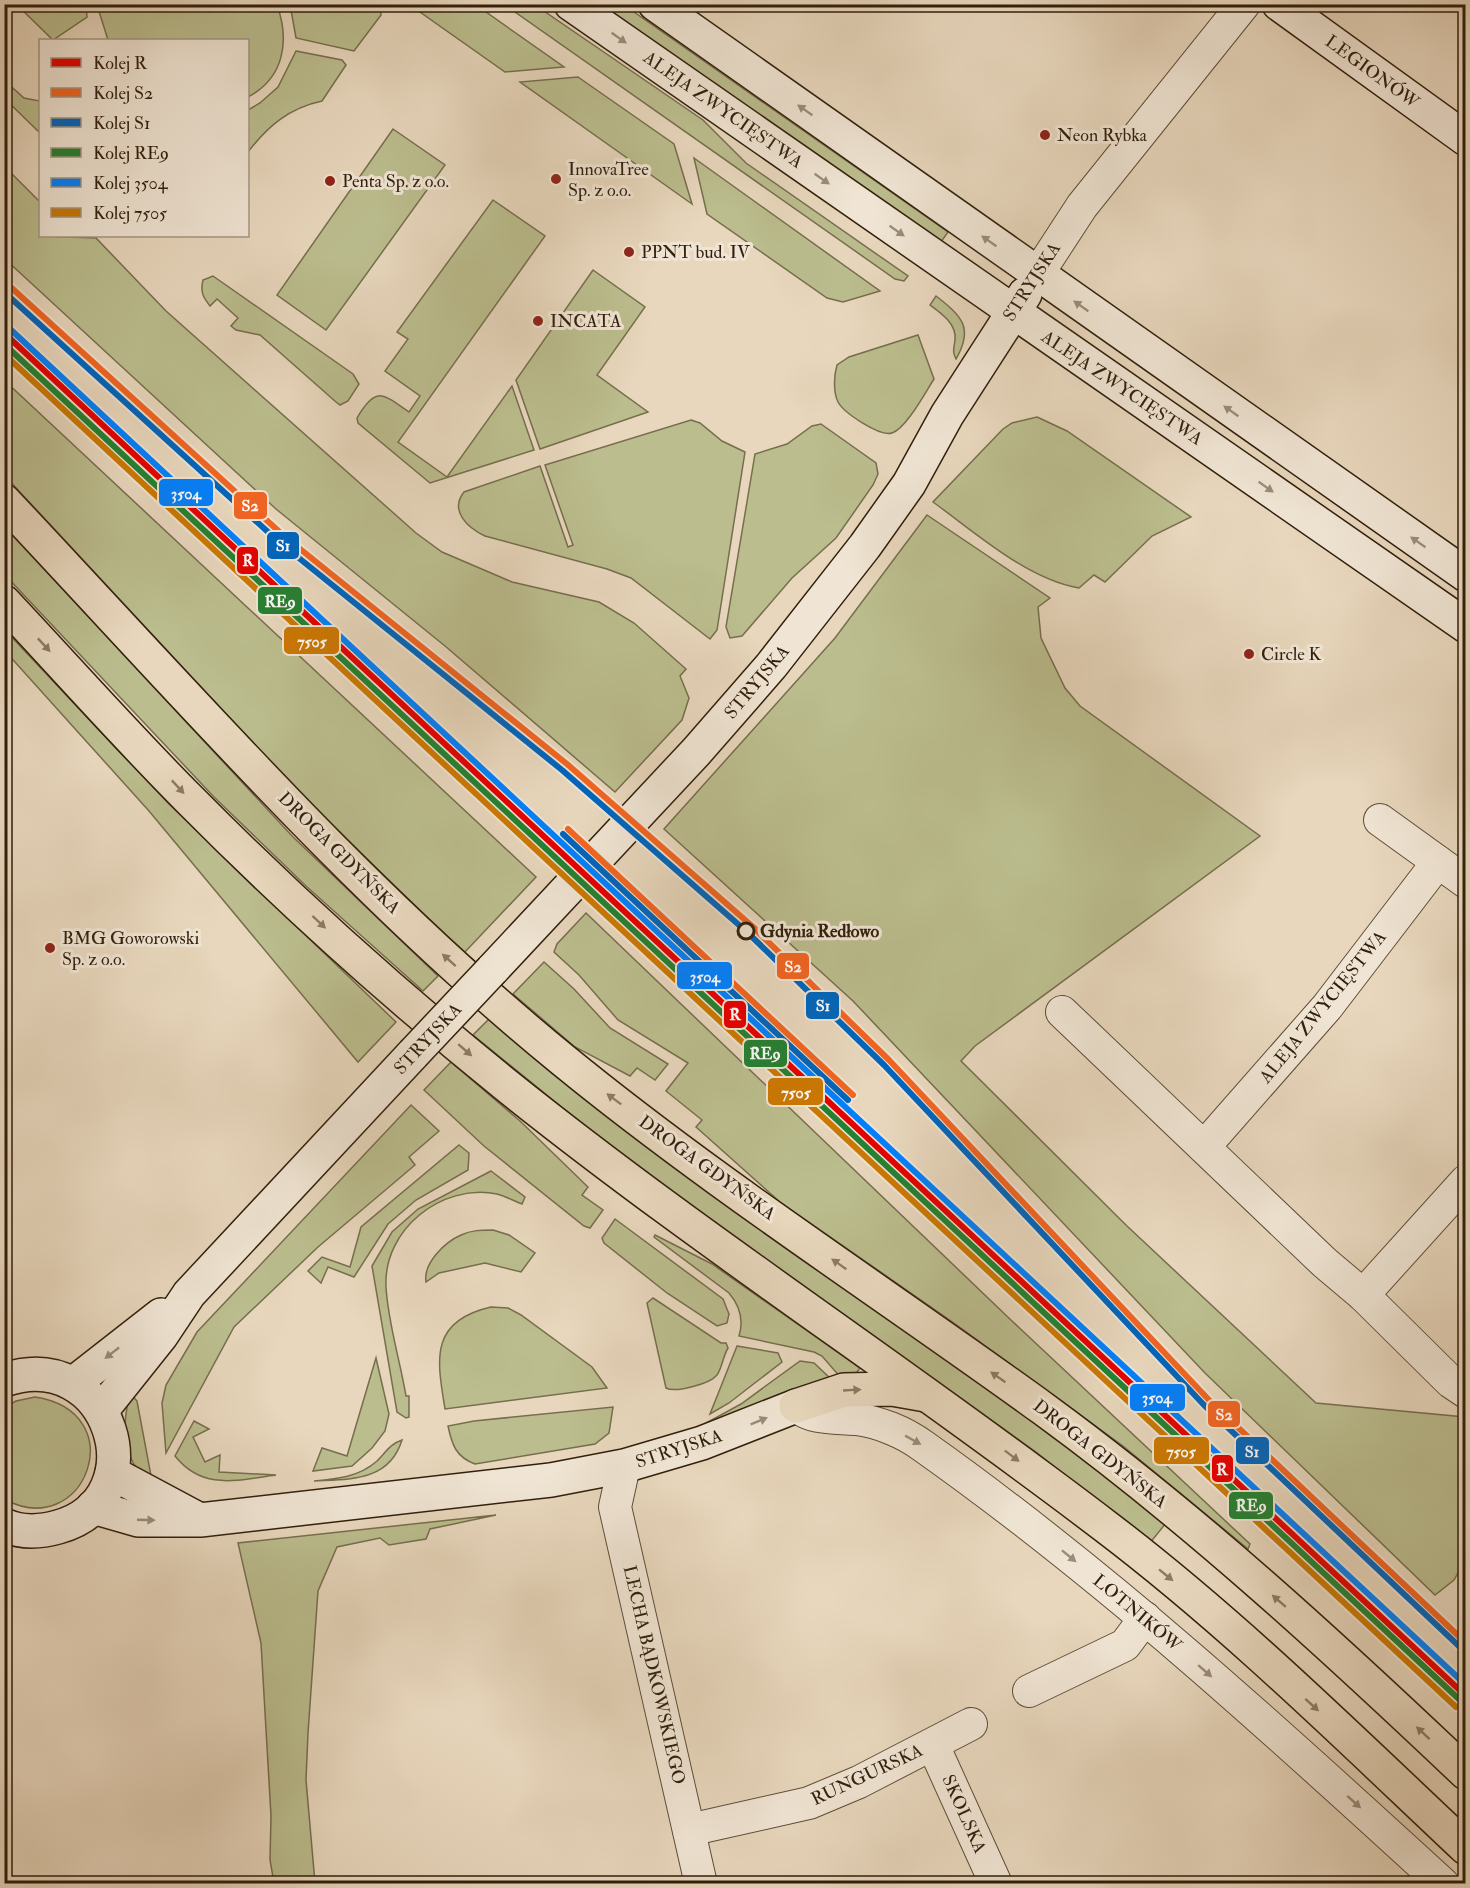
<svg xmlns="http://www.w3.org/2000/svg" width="1470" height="1888" viewBox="0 0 1470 1888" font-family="'IM FELL Double Pica',serif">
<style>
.green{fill:#bbbd8e;stroke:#766e4d;stroke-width:1.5}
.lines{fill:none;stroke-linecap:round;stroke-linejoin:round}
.street-casing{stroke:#5f4d38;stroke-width:34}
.secondary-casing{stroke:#311f0c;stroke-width:36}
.primary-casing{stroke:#311f0c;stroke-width:36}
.street{stroke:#f0e5d4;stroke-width:32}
.secondary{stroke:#f0e5d4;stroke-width:33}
.primary{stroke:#e8d7bd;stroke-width:33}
.secondary-bridge-casing{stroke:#311f0c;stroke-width:36;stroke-linecap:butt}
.secondary-bridge{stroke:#f0e5d4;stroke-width:33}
.rail-1-casing{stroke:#f0e5d4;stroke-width:10}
.rail-2-casing{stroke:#f0e5d4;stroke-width:10}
.rail-3-casing{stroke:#f0e5d4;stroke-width:10}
.rail-4-casing{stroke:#f0e5d4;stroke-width:10}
.rail-5-casing{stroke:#f0e5d4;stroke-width:10}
.rail-6-casing{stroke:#f0e5d4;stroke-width:10}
.rail-1{stroke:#e50000;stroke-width:6}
.rail-2{stroke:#f26522;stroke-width:6}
.rail-3{stroke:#0065bd;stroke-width:6}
.rail-4{stroke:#238132;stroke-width:6}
.rail-5{stroke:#0080ff;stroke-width:6}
.rail-6{stroke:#cc7803;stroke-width:6}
.oneway{fill:#9a8c7a}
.oneway2{fill:#8c7b64}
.poi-dot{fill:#8f2418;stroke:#f0e5d4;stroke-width:2}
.stop-dot{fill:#f0e5d4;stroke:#311f0c;stroke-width:3}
.labels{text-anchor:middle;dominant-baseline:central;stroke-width:6;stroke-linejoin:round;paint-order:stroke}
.street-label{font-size:18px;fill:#311f0c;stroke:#f0e5d4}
.poi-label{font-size:18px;fill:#311f0c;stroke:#f0e5d4;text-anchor:start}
.stop-label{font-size:18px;font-weight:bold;fill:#311f0c;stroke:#f0e5d4;text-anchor:start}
.line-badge{stroke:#f0e5d4;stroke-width:2}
.badge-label{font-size:16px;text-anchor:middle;font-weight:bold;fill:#fff}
</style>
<rect width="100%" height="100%" fill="#e8d7bd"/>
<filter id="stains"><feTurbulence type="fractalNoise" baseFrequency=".00333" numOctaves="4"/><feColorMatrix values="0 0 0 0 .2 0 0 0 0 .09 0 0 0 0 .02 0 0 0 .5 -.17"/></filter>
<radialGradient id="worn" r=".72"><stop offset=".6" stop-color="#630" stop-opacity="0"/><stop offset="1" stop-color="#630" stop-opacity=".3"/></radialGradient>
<g class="green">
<polygon points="375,4 380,8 381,15 354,51 296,38 291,10 297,5"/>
<polygon points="17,5 86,5 87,17 53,40"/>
<path d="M97 5H277C290 41 284 78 248 97V40H108Z"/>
<polygon points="410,5 476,5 564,67 505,72"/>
<polygon points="505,5 535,5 703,120 746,163 908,276 904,281 895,279"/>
<polygon points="602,5 624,5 948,232 941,242"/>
<path d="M296 51 342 60 346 65 322 101C289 108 268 126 248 152V110L260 103 278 87Z"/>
<polygon points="578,77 674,144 692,204 520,82"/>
<polygon points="5,81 24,98 40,101 40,133 5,99"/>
<polygon points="393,129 445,165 326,330 277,295"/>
<polygon points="694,158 880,291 843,302 827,298 707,214"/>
<polygon points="5,167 40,202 40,236 96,238 166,311 416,533 442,552 512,582 599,602 634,623 686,669 680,676 689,698 682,720 615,792 445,646 276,509 5,259"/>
<path d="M493 200 545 236 398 442 447 477 512 386 534 450 430 483 358 423 357 418C376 385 383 394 409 412L420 396 385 371 408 339 397 332Z"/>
<polygon points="593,270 645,307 597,375 648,412 540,449 516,380"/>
<path d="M213 276 353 374 359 384 348 401 340 405 336 402 260 335 236 330 231 326 238 318 217 299 210 306C203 297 200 292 203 280Z"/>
<path d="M936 296C962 316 974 328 956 359 952 351 954 349 955 340 957 324 941 313 930 305Z"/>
<path d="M918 335 934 379C926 391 906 429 892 433 880 437 844 413 838 402 833 392 834 375 837 365L849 357Z"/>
<polygon points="4,380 536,877 464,953 308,802 5,476"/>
<path d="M1037 417 1067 431 1191 517 1152 536 1105 582 1094 575 1079 588C1027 579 976 533 933 502L1003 429 1012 423Z"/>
<path d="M691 420 700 423 722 441 745 452 717 630 710 639 631 578 607 569 485 536C468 528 449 511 464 492L540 466 568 547 573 545 545 465Z"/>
<polygon points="821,424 876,463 878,474 873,485 836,538 792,578 742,636 730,638 726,627 755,454 787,444 812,426"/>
<polygon points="927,515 1050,598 1038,607 1041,638 1065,688 1080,706 1260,836 975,1046 961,1061 1127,1226 1316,1403 1465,1417 1465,1560 1454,1580 1435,1595 1205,1373 853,1001 664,829 835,638"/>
<polygon points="5,527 293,837 438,976 423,991 306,886 214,797 5,575"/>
<polygon points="4,629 169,804 396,1022 358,1062 149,811 5,651"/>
<polygon points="586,913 1012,1321 1250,1544 1248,1549 1123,1446 951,1321 780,1202 696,1127 702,1120 666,1091 688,1063 618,1020 579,975 554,952 557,944"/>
<polygon points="544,962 574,989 610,1028 668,1064 655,1080 637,1068 630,1076 575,1047 513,994"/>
<polygon points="489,1019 1059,1440 1166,1523 1150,1543 1036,1452 625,1159 473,1035"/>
<polygon points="451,1062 520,1121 588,1187 582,1195 603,1210 590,1228 584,1226 484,1146 424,1090"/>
<polygon points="411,1105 439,1131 409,1157 415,1165 318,1247 234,1327 166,1453 162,1403 166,1385 197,1332"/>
<polygon points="459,1145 469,1153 468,1170 416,1200 388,1224 354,1277 328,1267 321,1283 308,1271 322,1257 350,1267 361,1227"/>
<path d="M491 1171 525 1197 522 1204C514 1201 505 1196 497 1194 441 1183 383 1230 386 1287 388 1323 400 1360 406 1396H409V1417L406 1418 397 1412 372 1266 392 1232 418 1209Z"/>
<polygon points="615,1219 723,1299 729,1314 727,1323 717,1326 667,1293 604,1243 602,1238"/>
<path d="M493 1230 509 1235 535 1253 521 1272 485 1263 439 1273 426 1282C423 1263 445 1242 461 1235 471 1230 482 1230 493 1230Z"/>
<path d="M655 1235 712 1264 860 1368 854 1376 841 1378 822 1356 814 1352 739 1336C744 1320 740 1306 729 1293L654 1237Z"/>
<path d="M653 1298 721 1343H726L728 1348C723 1356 722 1368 717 1375 710 1384 675 1393 666 1388L647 1303Z"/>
<path d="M491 1307 508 1308 521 1315 592 1367 607 1388 445 1409C437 1360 429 1321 491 1307Z"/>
<polygon points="737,1346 778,1353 782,1362 729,1403 710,1414"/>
<polygon points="376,1358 389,1414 385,1431 372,1448 352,1466 313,1471 322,1448 347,1456"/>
<polygon points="800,1361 814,1363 832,1380 708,1428 706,1423 741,1404"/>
<path d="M130 1393 137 1401 152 1481C120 1463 122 1425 130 1393Z"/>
<path d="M35 1397C134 1412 85 1543 4 1499L5 1407 16 1401Z"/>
<path d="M613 1407 609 1433 595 1444 475 1464C456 1457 452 1445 448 1426L474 1421Z"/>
<path d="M194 1421 209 1429 193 1437 205 1462 220 1455 219 1472 276 1475C237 1480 203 1491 175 1456Z"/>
<path d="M402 1440C389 1482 349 1479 314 1481 337 1479 359 1477 377 1461 386 1452 390 1444 402 1440Z"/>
<polygon points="496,1515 430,1529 426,1539 389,1545 380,1538 337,1547 318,1591 308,1733 306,1780 315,1883 274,1883 270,1860 271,1816 261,1643 238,1543"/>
</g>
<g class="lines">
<defs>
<g id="street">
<polyline points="1037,275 1082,206 1244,4"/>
<polyline points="1380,820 1466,882"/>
<polyline points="1062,1012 1325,1263 1363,1295 1451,1382 1466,1392"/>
<polyline points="1204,1147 1327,1007 1438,862"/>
<polyline points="1363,1295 1466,1181"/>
<path d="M796 1406C814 1420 834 1417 856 1419 879 1422 904 1432 923 1446 1108 1577 1276 1731 1443 1884"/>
<polyline points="624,1466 615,1507 701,1884"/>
<polyline points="1029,1691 1125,1645 1145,1618"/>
<polyline points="933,1745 996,1884"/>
<polyline points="689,1830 809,1803 859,1782 971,1724"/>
</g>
<g id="secondary">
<polyline points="571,4 1466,626"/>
<polyline points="655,4 1466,575"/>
<polyline points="1279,4 1466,139"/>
<polyline points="492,970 696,752 771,666 865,546 909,484 947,415 1025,294"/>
<path d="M4 1380C111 1343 159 1499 58 1527 40 1532 21 1533 4 1525"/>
<polyline points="74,1383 161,1315"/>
<polyline points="102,1410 161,1336 189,1294 413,1054"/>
<polyline points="112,1473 198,1519"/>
<polyline points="93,1507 138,1520 200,1520 551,1480 624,1466 702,1443 796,1406"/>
</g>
<g id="primary">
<path d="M4 501C184 692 358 893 563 1060 716 1185 884 1293 1045 1410 1194 1519 1331 1645 1466 1773"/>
<path d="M4 602C66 668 126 736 190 800 289 900 396 996 506 1085 699 1240 908 1375 1105 1526 1233 1623 1349 1738 1466 1848"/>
<polyline points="796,1406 844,1390 892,1389 926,1395"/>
</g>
</defs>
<use href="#street" class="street-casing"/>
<use href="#secondary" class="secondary-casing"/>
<use href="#primary" class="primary-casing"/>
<use href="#street" class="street"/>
<use href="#secondary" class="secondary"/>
<use href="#primary" class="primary"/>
<defs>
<polyline id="secondary-bridge" points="413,1054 492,970"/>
</defs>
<use href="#secondary-bridge" class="secondary-bridge-casing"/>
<use href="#secondary-bridge" class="secondary-bridge"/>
<defs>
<polyline id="rail-1" points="4,333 1466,1696"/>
<g id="rail-2">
<polyline points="4,281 284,536 567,764 752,926 889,1060 1209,1400 1466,1643"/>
<polyline points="568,829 853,1095"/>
</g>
<g id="rail-3">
<polyline points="4,292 279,542 562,770 747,932 884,1065 1204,1405 1461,1648"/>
<polyline points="563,834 848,1100"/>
</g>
<polyline id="rail-4" points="4,344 1461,1701"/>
<polyline id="rail-5" points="9,328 1466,1685"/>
<polyline id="rail-6" points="4,354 1456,1707"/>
</defs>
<use href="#rail-1" class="rail-1-casing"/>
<use href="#rail-2" class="rail-2-casing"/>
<use href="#rail-3" class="rail-3-casing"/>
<use href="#rail-4" class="rail-4-casing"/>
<use href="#rail-5" class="rail-5-casing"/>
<use href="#rail-6" class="rail-6-casing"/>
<use href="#rail-1" class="rail-1"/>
<use href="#rail-2" class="rail-2"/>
<use href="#rail-3" class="rail-3"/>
<use href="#rail-4" class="rail-4"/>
<use href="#rail-5" class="rail-5"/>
<use href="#rail-6" class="rail-6"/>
</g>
<defs><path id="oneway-solid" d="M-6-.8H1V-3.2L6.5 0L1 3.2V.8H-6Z" transform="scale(1.5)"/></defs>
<g class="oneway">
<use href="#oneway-solid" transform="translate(619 38) rotate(35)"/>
<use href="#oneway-solid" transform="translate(805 110) rotate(-145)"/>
<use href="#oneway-solid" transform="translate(822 179) rotate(35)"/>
<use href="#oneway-solid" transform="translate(897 231) rotate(35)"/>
<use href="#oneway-solid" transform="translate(989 241) rotate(-145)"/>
<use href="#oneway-solid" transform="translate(1081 306) rotate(-145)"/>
<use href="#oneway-solid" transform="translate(1231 411) rotate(-145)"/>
<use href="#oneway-solid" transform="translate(1266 487) rotate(35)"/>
<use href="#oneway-solid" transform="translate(1418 542) rotate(-145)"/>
<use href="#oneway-solid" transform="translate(112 1353) rotate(142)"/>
<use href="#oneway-solid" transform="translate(759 1421) rotate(-22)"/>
<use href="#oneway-solid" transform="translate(913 1440) rotate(29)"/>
<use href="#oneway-solid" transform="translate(146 1520) rotate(2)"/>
<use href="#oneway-solid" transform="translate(1069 1556) rotate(39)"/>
<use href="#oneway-solid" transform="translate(1205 1671) rotate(41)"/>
<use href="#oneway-solid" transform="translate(1354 1802) rotate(42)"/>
</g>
<g class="oneway2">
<use href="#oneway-solid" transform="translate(44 645) rotate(47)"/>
<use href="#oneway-solid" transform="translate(178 787) rotate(47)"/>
<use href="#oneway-solid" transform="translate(319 922) rotate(43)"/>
<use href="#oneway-solid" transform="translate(449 960) rotate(-138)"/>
<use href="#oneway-solid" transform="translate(465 1050) rotate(41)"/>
<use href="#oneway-solid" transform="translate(614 1099) rotate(-143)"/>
<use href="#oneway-solid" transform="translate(839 1264) rotate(-145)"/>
<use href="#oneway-solid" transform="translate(998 1377) rotate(-145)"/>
<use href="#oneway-solid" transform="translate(852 1390) rotate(-3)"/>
<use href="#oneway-solid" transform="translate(1012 1456) rotate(37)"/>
<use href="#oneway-solid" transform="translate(1166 1575) rotate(39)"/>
<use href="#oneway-solid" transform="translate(1279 1601) rotate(-139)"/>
<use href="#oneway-solid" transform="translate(1312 1705) rotate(42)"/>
<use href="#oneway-solid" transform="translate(1423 1733) rotate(-137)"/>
</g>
<g class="poi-dot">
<circle cx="1045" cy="135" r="6"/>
<circle cx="556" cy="179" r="6"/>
<circle cx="330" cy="181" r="6"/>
<circle cx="629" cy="252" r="6"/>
<circle cx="538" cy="321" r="6"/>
<circle cx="1249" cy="654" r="6"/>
<circle cx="50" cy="948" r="6"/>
</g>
<circle class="stop-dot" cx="746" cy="931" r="8"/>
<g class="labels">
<g class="street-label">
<text transform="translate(1372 72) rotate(36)">LEGIONÓW</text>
<text transform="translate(723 110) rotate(35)">ALEJA ZWYCIĘSTWA</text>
<text transform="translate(1032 282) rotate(-57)">STRYJSKA</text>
<text transform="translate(1122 388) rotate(34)">ALEJA ZWYCIĘSTWA</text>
<text transform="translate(757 682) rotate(-50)">STRYJSKA</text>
<text transform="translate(339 853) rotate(45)">DROGA GDYŃSKA</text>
<text transform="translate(1323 1007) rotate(-51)">ALEJA ZWYCIĘSTWA</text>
<text transform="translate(428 1039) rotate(-47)">STRYJSKA</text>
<text transform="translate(707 1168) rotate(36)">DROGA GDYŃSKA</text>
<text transform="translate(679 1449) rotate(-18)">STRYJSKA</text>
<text transform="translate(1100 1454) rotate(38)">DROGA GDYŃSKA</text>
<text transform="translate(1137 1613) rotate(40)">LOTNIKÓW</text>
<text transform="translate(654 1675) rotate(77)">LECHA BĄDKOWSKIEGO</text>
<text transform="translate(867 1775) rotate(-25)">RUNGURSKA</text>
<text transform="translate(964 1814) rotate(66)">SKOLSKA</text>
</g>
<g class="poi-label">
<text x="1057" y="135">Neon Rybka</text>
<text x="568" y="169">InnovaTree<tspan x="568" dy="21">Sp. z o.o.</tspan></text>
<text x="342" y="181">Penta Sp. z o.o.</text>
<text x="641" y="252">PPNT bud. IV</text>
<text x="550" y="321">INCATA</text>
<text x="1261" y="654">Circle K</text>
<text x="62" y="938">BMG Goworowski<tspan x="62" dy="21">Sp. z o.o.</tspan></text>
</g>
<g class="stop-label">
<text x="760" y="931">Gdynia Redłowo</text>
</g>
</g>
<g class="line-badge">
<rect x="158" y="478" width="56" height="29" rx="6" fill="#0080ff"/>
<rect x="233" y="491" width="35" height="29" rx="6" fill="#f26522"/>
<rect x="266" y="531" width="34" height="29" rx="6" fill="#0065bd"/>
<rect x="236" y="546" width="23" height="29" rx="6" fill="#e50000"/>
<rect x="257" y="586" width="46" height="29" rx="6" fill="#238132"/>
<rect x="283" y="626" width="57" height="29" rx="6" fill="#cc7803"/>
<rect x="776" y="952" width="34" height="28" rx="6" fill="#f26522"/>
<rect x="676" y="961" width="57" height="29" rx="6" fill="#0080ff"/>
<rect x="805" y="991" width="35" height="29" rx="6" fill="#0065bd"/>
<rect x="723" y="1000" width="24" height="29" rx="6" fill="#e50000"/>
<rect x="743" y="1039" width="45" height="29" rx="6" fill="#238132"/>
<rect x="767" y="1077" width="57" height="29" rx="6" fill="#cc7803"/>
<rect x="1129" y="1383" width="57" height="29" rx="6" fill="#0080ff"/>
<rect x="1207" y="1400" width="34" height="28" rx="6" fill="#f26522"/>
<rect x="1235" y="1436" width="35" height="29" rx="6" fill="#0065bd"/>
<rect x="1153" y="1436" width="57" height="29" rx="6" fill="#cc7803"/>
<rect x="1211" y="1454" width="23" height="29" rx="6" fill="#e50000"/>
<rect x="1228" y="1491" width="46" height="29" rx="6" fill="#238132"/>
</g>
<g class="badge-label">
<text x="186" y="499">3504</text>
<text x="250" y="511">S2</text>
<text x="283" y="551">S1</text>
<text x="248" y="566">R</text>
<text x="280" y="607">RE9</text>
<text x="312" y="647">7505</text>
<text x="793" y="972">S2</text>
<text x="705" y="982">3504</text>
<text x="823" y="1011">S1</text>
<text x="735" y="1020">R</text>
<text x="765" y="1059">RE9</text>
<text x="796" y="1098">7505</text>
<text x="1157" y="1403">3504</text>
<text x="1224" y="1420">S2</text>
<text x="1252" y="1457">S1</text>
<text x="1181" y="1457">7505</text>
<text x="1222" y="1475">R</text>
<text x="1251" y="1511">RE9</text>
</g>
<rect width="1470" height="1888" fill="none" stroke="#e8d7bd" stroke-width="24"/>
<rect x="6" y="6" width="1458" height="1876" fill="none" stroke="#311f0c" stroke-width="3"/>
<rect x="12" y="12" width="1446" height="1864" fill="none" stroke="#311f0c" stroke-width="1.5"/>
<rect x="39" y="39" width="210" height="198" fill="#f0e5d4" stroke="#a49684" stroke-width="1.5"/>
<rect x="51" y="58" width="30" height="9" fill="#e50000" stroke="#a49684" stroke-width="1.5"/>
<text x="93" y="69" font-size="18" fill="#311f0c">Kolej R</text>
<rect x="51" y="88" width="30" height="9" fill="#f26522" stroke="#a49684" stroke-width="1.5"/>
<text x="93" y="99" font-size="18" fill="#311f0c">Kolej S2</text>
<rect x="51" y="118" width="30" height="9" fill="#0065bd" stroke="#a49684" stroke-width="1.5"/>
<text x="93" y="129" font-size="18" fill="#311f0c">Kolej S1</text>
<rect x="51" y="148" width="30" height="9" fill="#238132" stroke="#a49684" stroke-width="1.5"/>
<text x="93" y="159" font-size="18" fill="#311f0c">Kolej RE9</text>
<rect x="51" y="178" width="30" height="9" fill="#0080ff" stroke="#a49684" stroke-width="1.5"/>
<text x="93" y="189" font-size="18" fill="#311f0c">Kolej 3504</text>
<rect x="51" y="208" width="30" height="9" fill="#cc7803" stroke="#a49684" stroke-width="1.5"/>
<text x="93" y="219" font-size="18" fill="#311f0c">Kolej 7505</text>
<rect width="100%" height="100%" filter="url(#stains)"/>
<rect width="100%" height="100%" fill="url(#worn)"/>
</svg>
